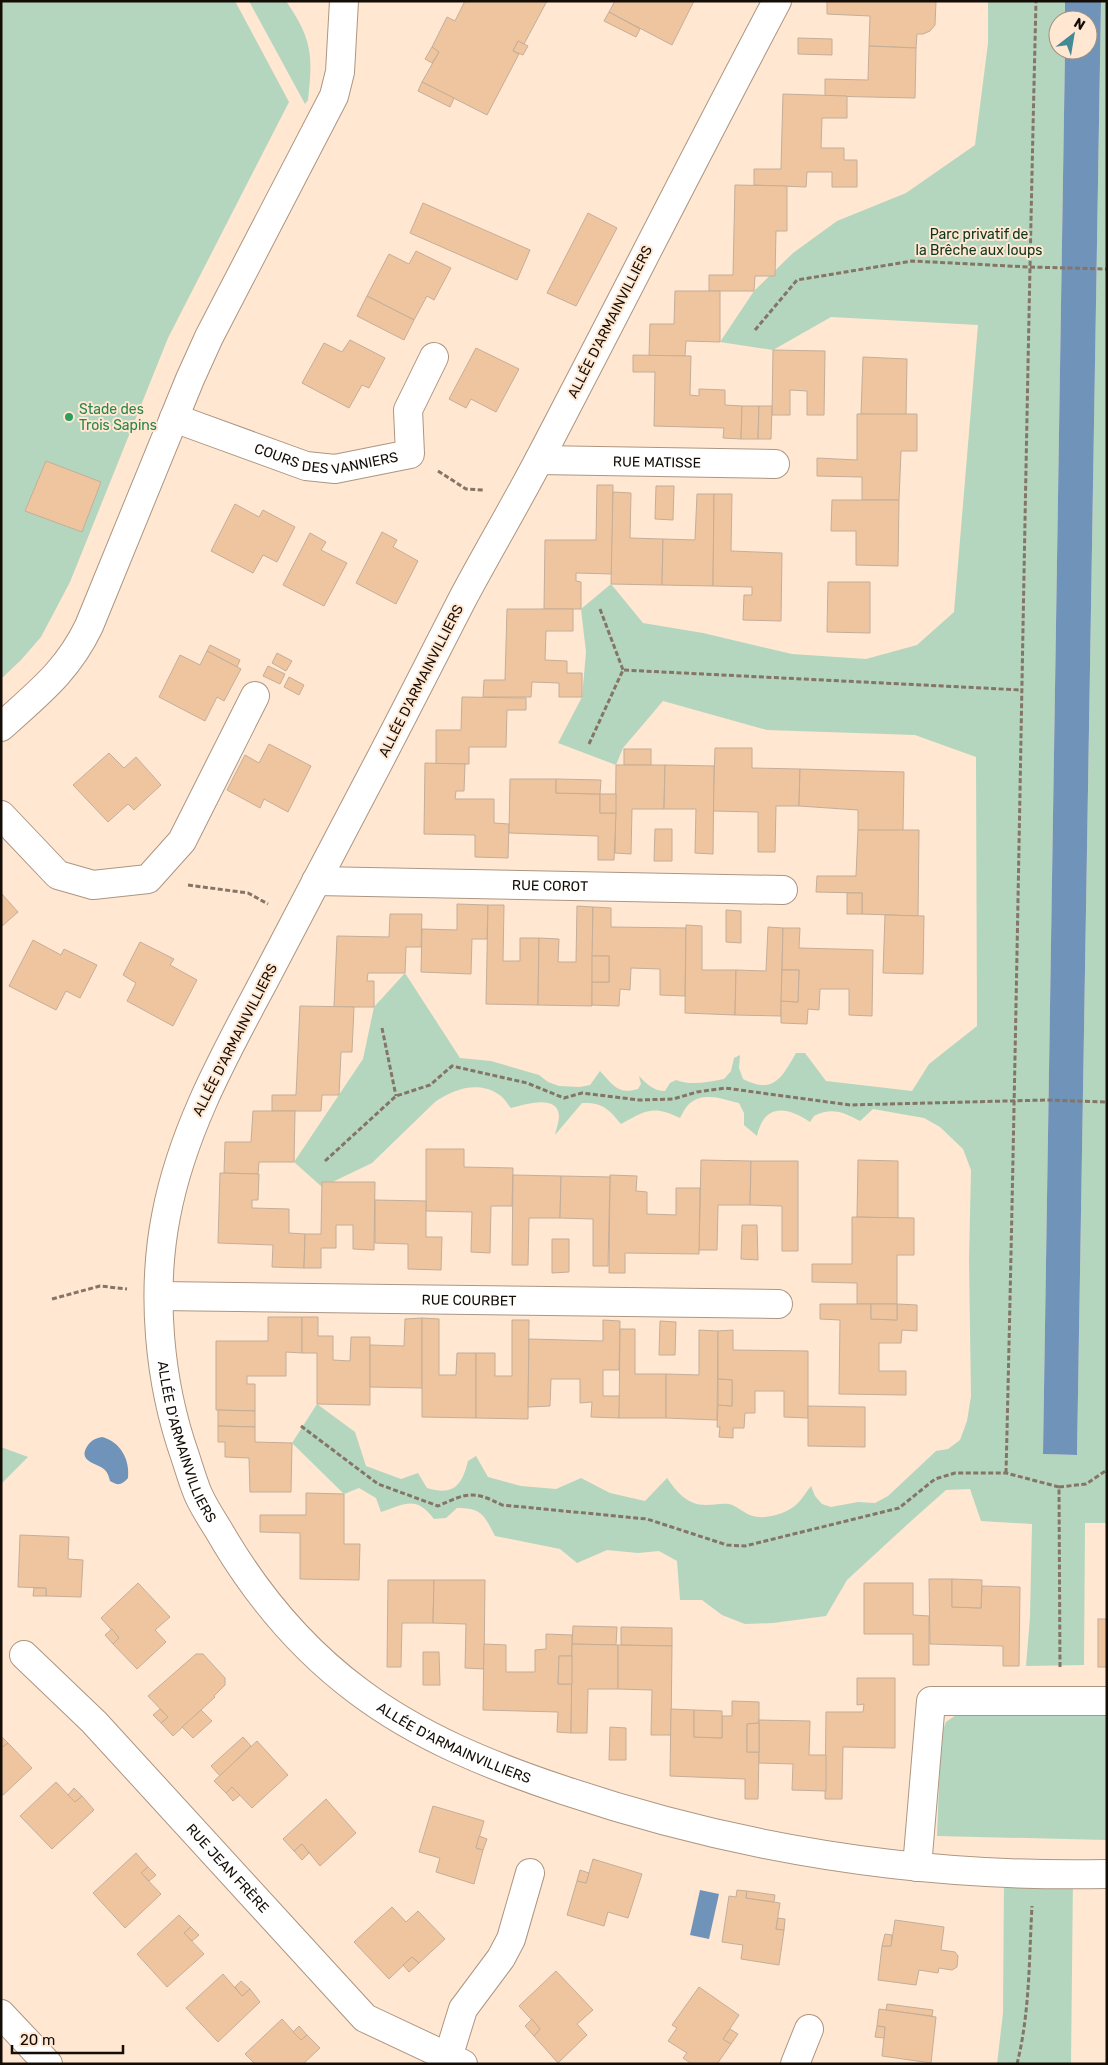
<svg xmlns="http://www.w3.org/2000/svg" width="1108" height="2065" viewBox="0 0 1108 2065" font-family="Rubik,sans-serif">
<style>
.green{fill:#b4d6be}
.water{fill:#7093b9}
.building{fill:#efc59f;stroke:#c4ae99}
.lines{fill:none;stroke-linecap:round;stroke-linejoin:round}
.minor-casing{stroke:#ac9682;stroke-width:30}
.major-casing{stroke:#ac9682;stroke-width:30}
.path{stroke:#847567;stroke-width:3;stroke-dasharray:5 2.5;stroke-linecap:butt}
.minor{stroke:#fff;stroke-width:28}
.major{stroke:#fff;stroke-width:28}
.leisure-dot{fill:#2e9e5b;stroke:#ffe7d1;stroke-width:2}
.labels{text-anchor:middle;dominant-baseline:central;stroke-width:4;stroke-linejoin:round;paint-order:stroke}
.park-label{font-size:14px;fill:#0d341d;stroke:#ffe7d1}
.street-label{font-size:14px;fill:#140d06;stroke:#ffe7d1}
.leisure-label{font-size:14px;fill:#27864d;stroke:#ffe7d1;text-anchor:start}
</style>
<rect width="100%" height="100%" fill="#ffe7d1"/>
<g class="green">
<polygon points="1,1 235,1 289,102 168,338 70,582 41,637 21,660 1,679"/>
<path d="M249 1H286C312 39 313 55 308 100L305 104Z"/>
<path d="M988 1H1065V20H1058V50H1065L1043 1454 1077 1455 1101 1H1107V1523H1085L1084 1665 1026 1666 1030 1617 1032 1524 981 1521 970 1489 946 1490 910 1522 847 1580 826 1616 773 1623 745 1624 722 1615 702 1600H680L677 1561 659 1551 638 1553 607 1550 577 1563 560 1549 495 1536C484 1515 482 1508 457 1508L446 1518 434 1519C416 1495 405 1504 381 1512L376 1498 359 1488 344 1494 292 1443 317 1404 355 1432 366 1466 401 1479 418 1473 427 1488C453 1496 462 1486 468 1461L476 1456 488 1477 521 1486 556 1489 581 1478 610 1493 645 1501 667 1478C677 1492 687 1505 706 1505 714 1505 721 1503 729 1504 738 1506 744 1514 753 1516 765 1520 788 1513 797 1504 802 1499 806 1492 811 1486L815 1496 822 1504 831 1507 858 1502 875 1503 888 1496 936 1451 948 1449 960 1440 967 1421 971 1396 969 1260 971 1170 963 1149 940 1127 924 1118 873 1109 860 1121C843 1112 832 1107 814 1116L810 1122C787 1106 764 1103 757 1136L744 1125V1113L739 1103C723 1099 703 1091 689 1104 685 1108 682 1114 680 1118 653 1105 646 1110 621 1124 609 1109 602 1102 582 1103L555 1135C556 1130 559 1122 559 1116 558 1093 523 1105 511 1108 508 1105 505 1099 501 1096 481 1080 454 1088 435 1102L372 1163 322 1187 294 1162 363 1059 374 1007 405 973 460 1058 491 1061 539 1075 548 1082 559 1086 580 1087 590 1085 600 1071C613 1085 618 1095 638 1089L641 1084 639 1076C647 1084 653 1091 665 1091L670 1083 676 1080C693 1086 707 1082 724 1079L731 1071 734 1058 740 1055 739 1068 743 1079C774 1095 782 1077 796 1053H805L826 1081 912 1091 929 1064 977 1026 976 757 915 735 767 730 663 701 623 748 616 765 558 743 582 697 586 652 581 609 611 584 643 623 703 633 792 654 866 659 917 645 954 612 978 325 831 317 773 350 720 342 754 291 793 253 837 221 906 193 975 145 988 43Z"/>
<polygon points="1,1447 28,1457 1,1484"/>
<polygon points="959,1713 1107,1713 1107,1840 937,1836 941,1734 946,1722"/>
<polygon points="1004,1873 1073,1875 1071,2064 997,2064 1003,2013"/>
</g>
<g class="water">
<polygon points="1065,1 1101,1 1077,1455 1043,1454 1065,50 1088,50 1088,20 1065,20"/>
<path d="M102 1437C121 1442 130 1460 128 1478 122 1485 118 1486 110 1481 109 1477 108 1473 105 1470 98 1463 76 1462 88 1445 92 1440 96 1438 102 1437Z"/>
<polygon points="700,1890 719,1894 709,1939 690,1935"/>
</g>
<g class="building">
<polygon points="465,1 547,1 524,44 518,41 513,51 519,54 487,115 422,82 439,52 432,47 447,17 455,21"/>
<polygon points="615,1 694,1 672,45 609,12"/>
<polygon points="827,1 936,1 935,25 930,31 923,34 917,34 916,48 869,46 870,16 827,14"/>
<polygon points="609,12 640,29 636,37 604,21"/>
<polygon points="798,38 832,39 832,55 798,54"/>
<polygon points="518,41 528,46 523,55 513,51"/>
<polygon points="869,46 916,48 915,98 825,96 825,79 868,80"/>
<polygon points="432,47 439,52 432,63 425,59"/>
<polygon points="422,82 454,98 450,107 418,91"/>
<polygon points="783,94 847,96 847,118 822,118 821,148 844,148 844,160 857,160 857,187 832,187 832,172 807,172 806,187 754,185 754,169 781,169"/>
<polygon points="735,185 787,186 787,231 776,231 775,276 755,276 754,291 709,291 709,275 733,275"/>
<polygon points="423,203 530,250 517,280 410,233"/>
<polygon points="588,213 617,228 576,306 547,293"/>
<polygon points="416,251 451,268 434,300 427,296 414,320 367,296 389,254 409,264"/>
<polygon points="675,291 720,291 720,342 686,341 685,356 649,356 650,324 674,324"/>
<polygon points="367,296 414,320 404,340 357,316"/>
<polygon points="350,340 385,358 369,388 362,385 349,408 302,383 324,343 342,352"/>
<polygon points="476,348 519,369 496,412 471,399 466,408 449,399"/>
<polygon points="773,350 825,351 824,415 807,415 807,391 790,390 790,415 772,415"/>
<polygon points="633,355 691,356 690,395 699,396 699,389 725,390 725,405 742,406 741,439 723,438 724,428 654,426 655,372 633,372"/>
<polygon points="863,357 907,359 906,415 861,414"/>
<polygon points="742,406 759,406 758,439 741,439"/>
<polygon points="759,406 772,406 771,439 758,439"/>
<polygon points="857,414 917,414 917,451 901,451 899,500 862,500 862,477 817,476 817,458 857,460"/>
<polygon points="46,461 101,482 82,532 25,511"/>
<polygon points="597,485 613,485 612,574 576,573 576,581 581,582 581,609 544,609 545,540 596,540"/>
<polygon points="656,486 674,486 673,520 655,519"/>
<polygon points="613,492 631,493 630,538 663,539 662,585 611,584"/>
<polygon points="697,494 714,494 713,586 662,585 663,539 695,540"/>
<polygon points="714,494 732,494 731,551 782,553 781,621 743,620 744,595 752,595 752,587 713,586"/>
<polygon points="832,500 899,500 898,566 856,565 856,531 831,531"/>
<polygon points="235,504 259,517 263,510 295,527 277,562 263,555 253,573 211,551"/>
<polygon points="382,532 397,540 393,547 418,561 396,604 356,583"/>
<polygon points="310,533 326,542 321,550 347,563 324,606 283,585"/>
<polygon points="828,582 870,582 870,633 827,632"/>
<polygon points="507,609 573,609 573,631 546,631 545,660 567,661 567,673 582,673 582,697 559,697 559,683 532,682 531,697 483,697 484,680 505,680"/>
<polygon points="210,645 240,660 237,667 207,651"/>
<polygon points="207,651 241,669 224,701 217,697 205,721 159,697 180,655 200,665"/>
<polygon points="277,653 292,661 286,671 272,663"/>
<polygon points="268,666 285,674 280,684 263,676"/>
<polygon points="289,677 304,685 299,695 284,687"/>
<polygon points="462,697 526,698 526,710 507,710 506,747 469,747 469,764 436,764 436,730 461,730"/>
<polygon points="269,744 311,766 288,812 264,799 260,808 227,790 245,755 259,763"/>
<polygon points="715,748 752,748 752,768 800,769 799,806 776,806 775,852 758,852 758,812 713,811"/>
<rect x="624" y="749" width="27" height="16"/>
<polygon points="109,753 124,768 136,757 161,785 134,810 128,804 108,822 73,785"/>
<polygon points="425,763 465,764 464,791 456,791 455,799 494,799 494,823 509,824 508,858 475,857 475,835 424,834"/>
<polygon points="616,765 665,765 664,809 632,809 631,854 615,853"/>
<polygon points="665,765 714,766 713,854 695,853 696,809 664,809"/>
<polygon points="800,769 904,772 903,831 858,830 858,810 799,806"/>
<polygon points="510,779 556,779 556,793 600,794 600,813 616,813 614,860 598,860 598,836 509,833"/>
<polygon points="556,779 601,780 600,794 556,793"/>
<rect x="600" y="794" width="16" height="19"/>
<polygon points="655,829 672,829 672,861 654,861"/>
<polygon points="858,830 919,830 918,916 862,914 862,893 816,892 817,876 856,876"/>
<polygon points="1,893 18,912 1,927"/>
<rect x="847" y="893" width="15" height="21"/>
<polygon points="457,904 488,905 487,939 472,939 471,974 421,972 422,929 457,930"/>
<polygon points="488,905 504,905 503,961 520,961 520,938 539,938 538,1005 486,1004"/>
<polygon points="577,906 593,907 592,1006 538,1005 539,938 559,939 558,962 576,962"/>
<polygon points="593,907 611,908 611,927 686,928 685,996 660,995 660,969 631,968 630,990 620,989 619,1006 592,1005 592,982 609,982 609,956 592,956"/>
<polygon points="726,910 741,911 741,943 726,942"/>
<polygon points="390,914 422,914 421,947 406,947 405,973 368,973 367,981 374,981 374,1007 334,1007 337,936 389,937"/>
<polygon points="885,915 924,916 923,974 883,973"/>
<polygon points="686,925 702,926 702,970 736,970 735,1015 685,1013"/>
<polygon points="768,927 783,928 781,1016 735,1015 736,970 766,971"/>
<polygon points="783,928 800,928 799,948 873,950 872,1016 849,1015 849,989 820,989 819,1010 808,1009 807,1024 781,1023 781,1001 798,1002 799,970 782,970"/>
<polygon points="33,940 61,955 64,949 97,965 80,998 66,991 56,1010 9,986"/>
<polygon points="140,942 174,959 170,965 197,980 173,1026 127,1001 136,983 123,975"/>
<rect x="592" y="956" width="17" height="26"/>
<polygon points="782,970 799,970 798,1002 781,1001"/>
<polygon points="300,1006 354,1007 352,1052 341,1052 339,1095 322,1095 321,1111 272,1111 272,1095 296,1095"/>
<polygon points="253,1111 295,1111 294,1162 259,1162 258,1174 224,1173 225,1142 251,1142"/>
<polygon points="426,1149 464,1149 464,1167 513,1168 512,1206 491,1206 490,1253 471,1252 472,1212 426,1211"/>
<polygon points="701,1160 751,1161 750,1205 718,1205 717,1250 699,1250"/>
<polygon points="858,1160 898,1161 898,1218 857,1217"/>
<polygon points="751,1161 798,1161 798,1251 782,1251 782,1206 750,1205"/>
<polygon points="220,1173 259,1174 258,1200 252,1200 252,1208 289,1209 289,1233 305,1234 304,1268 272,1267 273,1245 218,1243"/>
<polygon points="513,1175 561,1176 560,1218 529,1218 528,1265 512,1265"/>
<polygon points="610,1175 637,1176 636,1191 647,1192 647,1214 676,1215 676,1188 700,1188 699,1254 625,1253 625,1273 609,1273"/>
<polygon points="561,1176 610,1177 608,1266 593,1266 593,1219 560,1218"/>
<polygon points="322,1182 375,1182 374,1250 353,1249 353,1225 336,1225 336,1248 321,1248 321,1268 304,1268 305,1234 321,1234"/>
<polygon points="375,1200 426,1201 426,1237 442,1237 441,1270 408,1269 408,1244 375,1243"/>
<polygon points="852,1217 914,1218 914,1255 897,1255 897,1304 857,1304 857,1283 812,1282 812,1264 852,1264"/>
<polygon points="742,1225 757,1225 758,1260 741,1259"/>
<polygon points="552,1239 569,1239 569,1272 552,1273"/>
<polygon points="820,1304 871,1304 871,1319 897,1320 897,1304 917,1305 917,1331 902,1330 901,1343 879,1343 879,1371 906,1371 906,1395 839,1394 840,1320 820,1319"/>
<polygon points="871,1304 897,1304 897,1320 871,1319"/>
<polygon points="268,1317 302,1317 302,1353 286,1352 286,1376 247,1376 247,1384 255,1384 255,1411 216,1410 216,1341 268,1341"/>
<polygon points="302,1317 318,1317 318,1336 333,1336 333,1360 350,1361 351,1337 370,1337 370,1405 317,1404 317,1353 302,1353"/>
<polygon points="422,1318 422,1388 370,1387 370,1345 404,1346 405,1319"/>
<polygon points="422,1318 439,1319 439,1375 456,1375 457,1353 476,1353 476,1418 422,1417"/>
<polygon points="512,1320 529,1320 528,1419 476,1418 476,1353 495,1353 495,1376 512,1376"/>
<polygon points="603,1320 620,1321 619,1370 603,1370 603,1396 620,1396 619,1418 591,1417 592,1402 580,1403 580,1379 551,1379 550,1406 528,1407 529,1339 603,1341"/>
<polygon points="660,1321 676,1322 675,1355 659,1355"/>
<polygon points="620,1329 635,1329 635,1374 666,1374 666,1418 619,1418"/>
<polygon points="699,1330 718,1331 717,1420 666,1418 666,1374 699,1375"/>
<polygon points="733,1330 733,1350 808,1351 808,1418 784,1417 784,1391 755,1391 755,1413 745,1413 744,1428 733,1428 733,1438 719,1437 720,1427 717,1427 718,1405 732,1406 732,1380 718,1379 718,1331"/>
<polygon points="718,1379 732,1380 732,1406 718,1405"/>
<polygon points="808,1406 865,1407 865,1447 808,1446"/>
<polygon points="218,1410 255,1411 255,1427 218,1426"/>
<polygon points="218,1426 255,1427 255,1442 292,1443 291,1492 250,1492 249,1458 225,1457 225,1442 218,1442"/>
<polygon points="306,1493 344,1494 344,1544 360,1544 359,1580 300,1579 300,1533 260,1532 260,1515 306,1515"/>
<polygon points="20,1535 69,1537 68,1559 83,1560 81,1597 46,1596 46,1588 18,1587"/>
<polygon points="929,1579 952,1579 952,1607 981,1608 982,1586 1020,1587 1019,1666 1003,1666 1003,1646 930,1644"/>
<polygon points="952,1579 982,1580 981,1608 952,1607"/>
<polygon points="388,1580 434,1580 433,1623 402,1623 401,1667 387,1667"/>
<polygon points="434,1580 485,1580 484,1669 465,1668 466,1624 433,1623"/>
<polygon points="138,1583 170,1617 155,1630 166,1642 137,1669 113,1644 119,1638 101,1618"/>
<polygon points="864,1583 913,1583 913,1615 929,1616 929,1665 913,1665 913,1634 864,1634"/>
<polygon points="34,1588 46,1588 46,1596 33,1596"/>
<rect x="1098" y="1619" width="9" height="48"/>
<polygon points="573,1626 617,1627 616,1645 572,1644"/>
<polygon points="621,1627 672,1628 672,1646 621,1645"/>
<polygon points="112,1629 119,1638 113,1644 105,1635"/>
<polygon points="546,1634 572,1635 572,1656 559,1656 558,1684 572,1684 571,1733 557,1732 558,1712 483,1710 484,1644 506,1645 506,1672 535,1672 535,1650 546,1649"/>
<polygon points="572,1644 618,1645 618,1689 588,1689 587,1733 571,1733"/>
<polygon points="618,1645 672,1646 671,1735 651,1735 652,1690 618,1689"/>
<polygon points="423,1652 439,1652 440,1685 423,1685"/>
<polygon points="196,1654 203,1654 225,1678 225,1685 214,1696 215,1697 173,1736 161,1723 168,1717 148,1696"/>
<polygon points="559,1656 572,1656 572,1684 558,1684"/>
<polygon points="857,1678 895,1678 895,1748 843,1747 842,1799 825,1799 826,1712 863,1712 864,1704 857,1705"/>
<polygon points="732,1701 759,1702 759,1723 747,1724 747,1752 759,1752 758,1799 745,1799 745,1779 670,1776 671,1709 694,1710 694,1737 722,1738 722,1716 732,1716"/>
<polygon points="160,1709 168,1717 161,1723 153,1715"/>
<polygon points="201,1710 212,1721 193,1738 182,1727"/>
<polygon points="694,1710 722,1711 722,1738 694,1737"/>
<polygon points="759,1720 810,1721 809,1755 826,1755 826,1791 792,1790 793,1764 759,1763"/>
<polygon points="759,1723 759,1752 747,1752 747,1724"/>
<polygon points="610,1727 626,1728 626,1760 609,1760"/>
<polygon points="1,1736 8,1743 2,1748 1,1748"/>
<polygon points="243,1737 251,1746 220,1776 211,1766"/>
<polygon points="257,1741 288,1775 252,1808 232,1787 226,1793 214,1781"/>
<polygon points="8,1743 32,1768 3,1795 1,1793 1,1748"/>
<polygon points="56,1782 75,1802 82,1796 94,1810 52,1849 20,1816"/>
<polygon points="232,1787 240,1795 233,1801 226,1793"/>
<polygon points="74,1788 82,1796 75,1802 68,1795"/>
<polygon points="326,1799 356,1833 320,1866 302,1844 294,1851 283,1839"/>
<polygon points="433,1806 484,1821 476,1848 483,1850 474,1884 436,1872 440,1858 419,1852"/>
<polygon points="479,1836 487,1839 483,1850 476,1848"/>
<polygon points="302,1844 309,1853 302,1860 294,1851"/>
<polygon points="136,1853 148,1867 141,1873 161,1894 125,1928 93,1893"/>
<polygon points="593,1859 642,1874 628,1918 608,1912 604,1926 567,1915 577,1881 586,1883"/>
<polygon points="148,1867 156,1875 149,1881 141,1873"/>
<polygon points="580,1870 589,1873 586,1883 577,1881"/>
<polygon points="737,1890 747,1891 746,1898 780,1903 776,1929 784,1930 779,1965 741,1959 743,1945 722,1942 729,1896 736,1897"/>
<polygon points="747,1891 775,1895 774,1902 746,1898"/>
<polygon points="392,1907 406,1922 418,1911 445,1939 419,1963 412,1957 389,1979 354,1942"/>
<polygon points="179,1915 191,1927 184,1933 204,1954 167,1987 137,1954"/>
<polygon points="778,1918 785,1919 784,1930 776,1929"/>
<polygon points="895,1920 944,1927 941,1950 955,1952 958,1956 957,1967 952,1970 939,1968 938,1973 919,1970 916,1985 878,1980 882,1946 891,1946"/>
<polygon points="191,1927 199,1935 192,1941 184,1933"/>
<polygon points="885,1934 892,1935 891,1946 882,1946"/>
<polygon points="412,1957 419,1963 409,1972 403,1965"/>
<polygon points="556,1971 593,2010 577,2024 587,2035 558,2063 534,2036 540,2029 519,2006"/>
<polygon points="223,1974 242,1996 250,1989 260,2002 218,2042 186,2008"/>
<polygon points="241,1981 250,1989 242,1996 235,1987"/>
<polygon points="699,1987 739,2015 723,2039 731,2044 717,2064 692,2064 683,2058 687,2053 668,2041 677,2028 672,2025"/>
<polygon points="887,2004 933,2010 932,2016 886,2010"/>
<polygon points="879,2009 936,2017 931,2063 882,2056 885,2027 877,2026"/>
<polygon points="282,2019 301,2040 307,2035 320,2048 303,2064 255,2064 245,2054"/>
<polygon points="532,2019 540,2029 534,2036 525,2026"/>
<polygon points="299,2026 307,2035 301,2040 293,2032"/>
<polygon points="877,2026 885,2027 884,2038 875,2037"/>
<polygon points="730,2029 738,2034 731,2044 723,2039"/>
</g>
<g class="lines">
<defs>
<g id="minor">
<path id="s1" d="M777 1C697 152 620 305 541 456 516 504 488 551 463 598 430 662 398 726 364 790 331 854 297 917 264 981 224 1056 182 1131 166 1216 151 1293 159 1382 185 1456 189 1468 193 1482 198 1494 205 1510 216 1525 225 1541 260 1599 303 1650 358 1691 419 1737 491 1766 563 1790 738 1849 922 1878 1107 1874"/>
<path id="s2" d="M174 418 306 466 335 469 410 454 408 410 434 357"/>
<path id="s3" d="M539 460 775 464"/>
<path d="M1 727C37 694 67 672 89 626L190 379 209 337 334 96 340 72 344 1"/>
<polyline points="1,815 58,875 93,885 148,879 182,841 255,696"/>
<path id="s4" d="M316 881 783 890"/>
<path id="s5" d="M159 1296 778 1304"/>
<path id="s6" d="M24 1655 94 1722 365 2018 463 2064"/>
<polyline points="917,1867 931,1701 1107,1701"/>
<polyline points="446,2064 463,2009 501,1958 511,1939 530,1873"/>
<polyline points="795,2064 809,2029"/>
</g>
<polyline id="major" points="1,2014 48,2064"/>
</defs>
<use href="#minor" class="minor-casing"/>
<use href="#major" class="major-casing"/>
<g class="path">
<polyline points="755,330 797,280 912,261 1029,267 1107,269"/>
<polyline points="438,471 466,489 484,490"/>
<polyline points="600,609 623,670"/>
<polyline points="589,744 623,670 1021,690"/>
<polyline points="188,885 248,893 268,904"/>
<polyline points="382,1028 396,1096"/>
<polyline points="325,1161 396,1096 430,1085 452,1066 527,1083 564,1098 582,1093 639,1100 673,1099 697,1092 725,1088 850,1105 1046,1100 1107,1102"/>
<polyline points="52,1299 100,1286 127,1289"/>
<path d="M301 1426 378 1484 438 1506C467 1493 473 1490 502 1505L647 1519 727 1545 745 1546 899 1508 935 1479 955 1473H1006L1059 1487 1060 1669"/>
<path d="M1006 1473C1018 982 1024 492 1036 1"/>
<polyline points="1059,1487 1086,1484 1107,1470"/>
<path d="M1017 2064C1030 2012 1029 1958 1032 1906"/>
</g>
<use href="#minor" class="minor"/>
<use href="#major" class="major"/>
</g>
<circle class="leisure-dot" cx="69" cy="417" r="5"/>
<g class="labels">
<g class="park-label">
<text x="979" y="234">Parc privatif de<tspan x="979" dy="16">la Brêche aux loups</tspan></text>
</g>
<g class="street-label">
<text transform="translate(610 322) rotate(-63)">ALLÉE D'ARMAINVILLIERS</text>
<text stroke="none"><textPath href="#s2" startOffset="160">COURS DES VANNIERS</textPath></text>
<text stroke="none"><textPath href="#s3" startOffset="118">RUE MATISSE</textPath></text>
<text transform="translate(421 681) rotate(-63)">ALLÉE D'ARMAINVILLIERS</text>
<text stroke="none"><textPath href="#s4" startOffset="234">RUE COROT</textPath></text>
<text transform="translate(235 1040) rotate(-63)">ALLÉE D'ARMAINVILLIERS</text>
<text stroke="none"><textPath href="#s5" startOffset="310">RUE COURBET</textPath></text>
<text stroke="none"><textPath href="#s1" startOffset="1592">ALLÉE D'ARMAINVILLIERS</textPath></text>
<text stroke="none"><textPath href="#s1" startOffset="2011">ALLÉE D'ARMAINVILLIERS</textPath></text>
<text stroke="none"><textPath href="#s6" startOffset="295">RUE JEAN FRÈRE</textPath></text>
</g>
<g class="leisure-label">
<text x="79" y="409">Stade des<tspan x="79" dy="16">Trois Sapins</tspan></text>
</g>
</g>
<rect width="1108" height="2065" fill="none" stroke="#140d06" stroke-width="5"/>
<g transform="translate(1073 35) rotate(31)"><circle r="24" fill="#ffe7d1" stroke="#a19080"/>
<path d="M0-4L9 19L0 12L-9 19Z" fill="#448996"/>
<text y="-8" font-size="14" font-weight="bold" text-anchor="middle" fill="#140d06">N</text>
</g>
<path d="M12 2045v8h111v-8" fill="none" stroke="#140d06" stroke-width="2.5"/>
<text x="20" y="2045" font-size="15" fill="#140d06" stroke="#ffe7d1" stroke-width="4" paint-order="stroke">20 m</text>
</svg>
